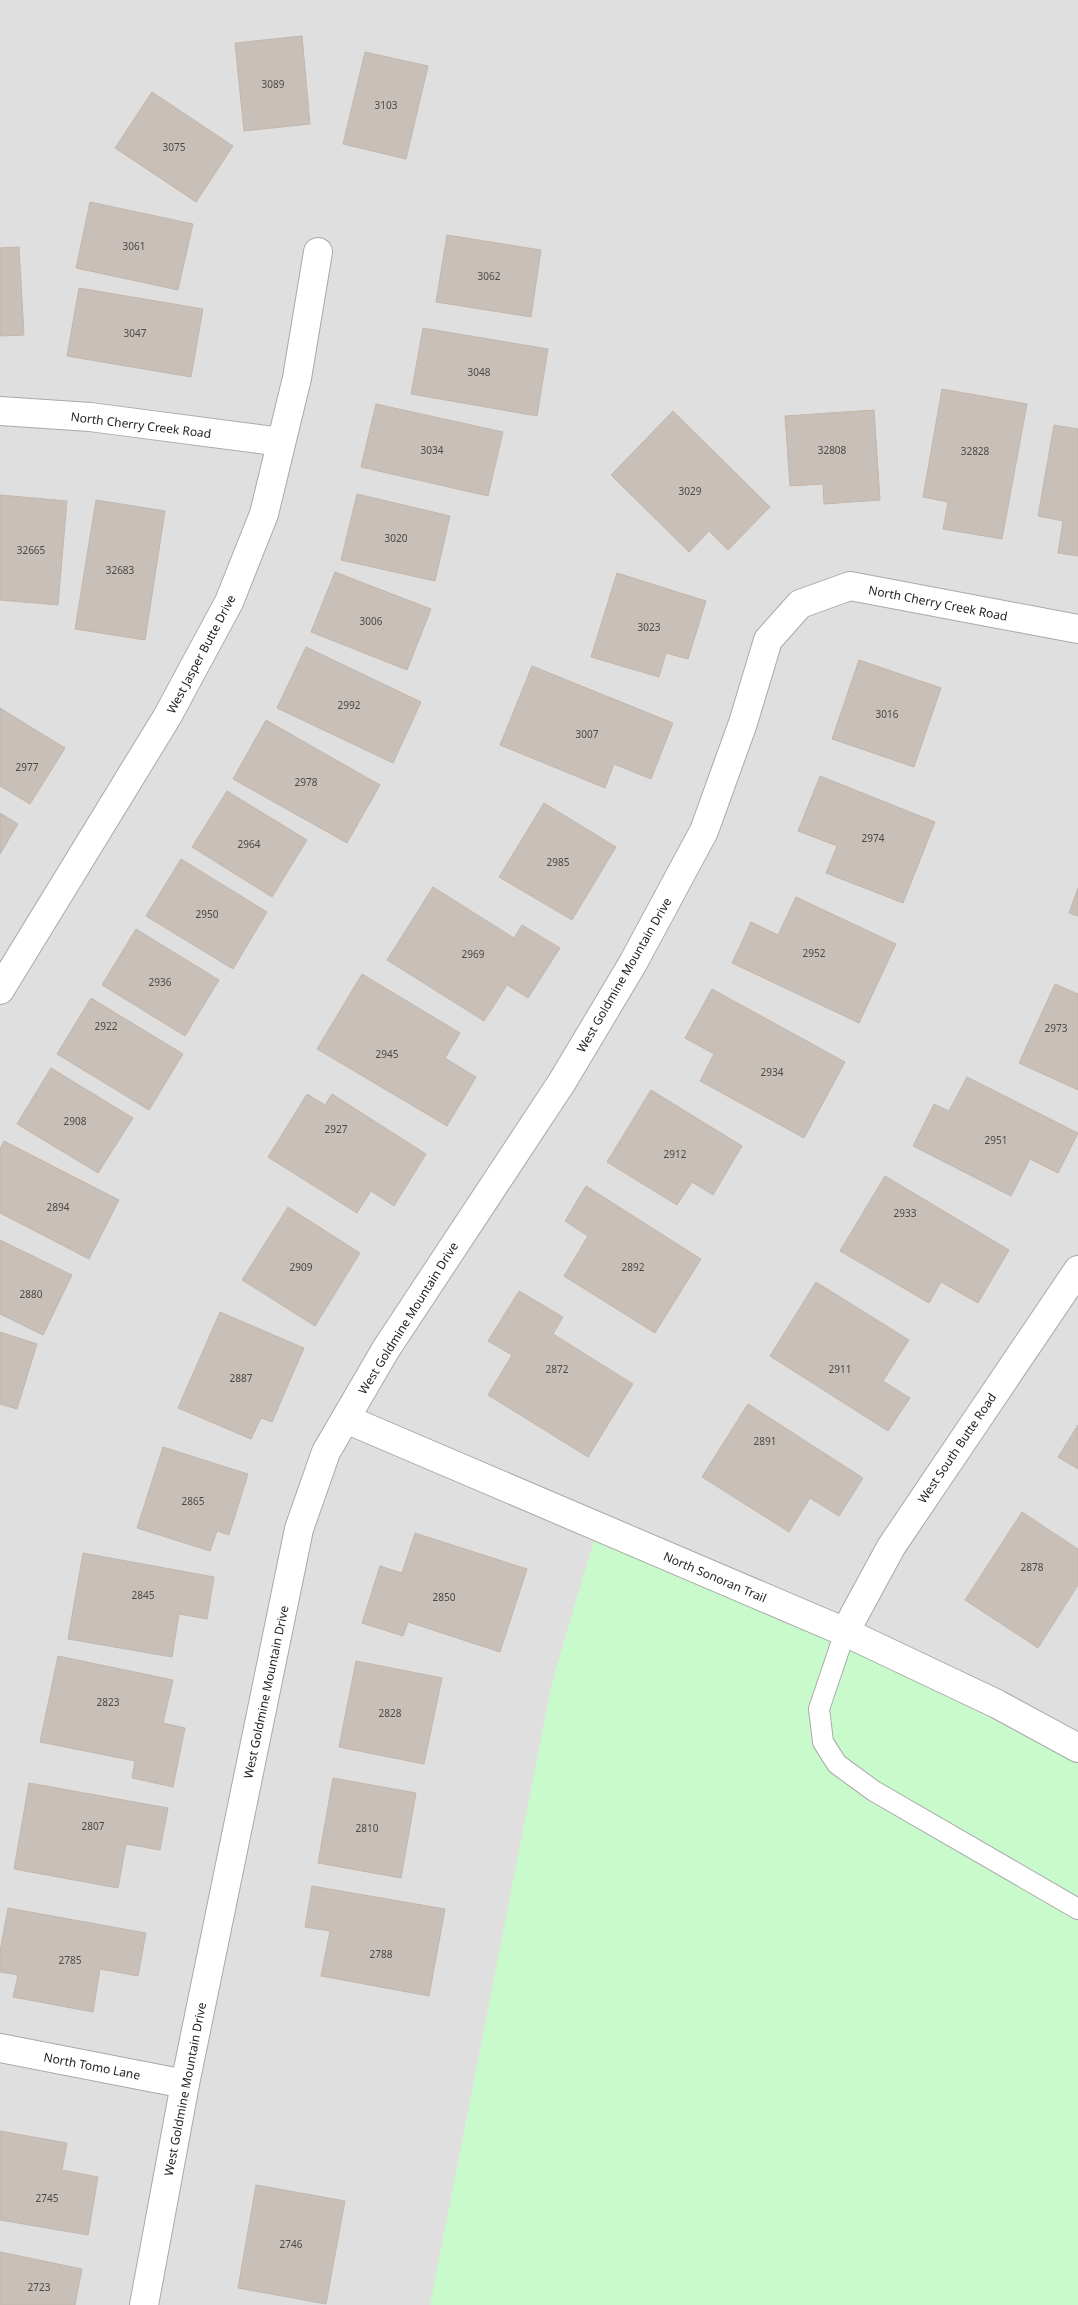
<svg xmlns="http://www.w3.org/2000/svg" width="1078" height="2305" viewBox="0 0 1078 2305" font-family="'Noto Sans',sans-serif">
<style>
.residential{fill:#e0dfdf}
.park{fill:#c8facc}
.building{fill:#c7bfb8;stroke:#c4b6ab}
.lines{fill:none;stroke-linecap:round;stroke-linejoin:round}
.service-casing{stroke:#a9a9a9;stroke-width:22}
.minor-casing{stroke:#a9a9a9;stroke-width:30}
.service{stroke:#fff;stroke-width:20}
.minor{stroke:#fff;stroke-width:28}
.labels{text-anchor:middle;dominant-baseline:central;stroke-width:4.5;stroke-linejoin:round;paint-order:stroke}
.number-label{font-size:10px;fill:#4b4948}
.street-label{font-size:12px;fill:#222;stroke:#fff}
</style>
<rect width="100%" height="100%" fill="#f2efe9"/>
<rect class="residential" x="0" y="0" width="1078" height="2305"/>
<polygon class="park" points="598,1527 1078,1748 1078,2305 430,2305 552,1682"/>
<g class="building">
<polygon points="302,36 310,124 244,131 235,43"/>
<polygon points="365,52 428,66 406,159 343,144"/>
<polygon points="152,92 233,146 196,202 115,148"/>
<polygon points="90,202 193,224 178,290 76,268"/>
<polygon points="447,235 541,250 531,317 436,302"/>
<polygon points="19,247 24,335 0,336 0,248"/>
<polygon points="79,288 203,309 191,377 67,356"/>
<polygon points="423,328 548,349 537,416 411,394"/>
<polygon points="942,389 1027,404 1002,539 943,529 948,502 923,497"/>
<polygon points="376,404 503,432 488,496 361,467"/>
<polygon points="874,410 880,500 824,504 823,484 790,486 785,416"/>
<polygon points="673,411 770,507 728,550 709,531 689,552 611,475"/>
<polygon points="1054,425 1078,429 1078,556 1058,553 1063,521 1038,516"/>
<polygon points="357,494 450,516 435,581 341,560"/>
<polygon points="0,495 67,501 58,605 0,600"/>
<polygon points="96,500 165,511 145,640 75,629"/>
<polygon points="335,572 431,609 407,670 311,632"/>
<polygon points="617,573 706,601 688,659 666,653 659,677 591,657"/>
<polygon points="306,647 421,702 393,763 277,708"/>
<polygon points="859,660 941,688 914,767 832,739"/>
<polygon points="532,666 673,723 651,779 614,764 605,788 500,745"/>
<polygon points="0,708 65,748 30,804 0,786"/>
<polygon points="266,720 380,785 347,843 233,779"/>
<polygon points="820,776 935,822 903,903 826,873 837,846 798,831"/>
<polygon points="227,791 307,840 272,897 192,847"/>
<polygon points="544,803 616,847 572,920 499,877"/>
<polygon points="0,813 18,824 0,854"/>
<polygon points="181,859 267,912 233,969 146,916"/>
<polygon points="433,887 514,938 522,925 560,948 528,998 507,985 484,1021 387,960"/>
<polygon points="1078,888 1078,916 1069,913"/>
<polygon points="796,897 896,944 859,1023 732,963 751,922 778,935"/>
<polygon points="136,929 219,980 185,1036 102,985"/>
<polygon points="362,974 460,1033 445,1058 476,1077 447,1126 317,1049"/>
<polygon points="1055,984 1078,994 1078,1090 1019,1063"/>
<polygon points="712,989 845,1062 804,1138 700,1081 714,1054 685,1038"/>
<polygon points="91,998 183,1054 149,1110 57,1054"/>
<polygon points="51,1068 133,1118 98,1173 17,1124"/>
<polygon points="967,1077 1078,1133 1058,1173 1030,1159 1011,1196 913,1146 934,1104 949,1111"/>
<polygon points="651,1090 742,1146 713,1195 692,1182 677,1205 607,1162"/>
<polygon points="307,1094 325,1105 332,1094 426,1154 394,1206 371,1191 357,1213 268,1157"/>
<polygon points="4,1141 119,1200 89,1259 0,1213 0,1149"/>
<polygon points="885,1176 1009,1250 978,1303 941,1282 929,1303 840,1251"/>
<polygon points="586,1186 701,1259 655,1333 564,1276 588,1236 565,1221"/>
<polygon points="288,1207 360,1253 315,1326 242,1280"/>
<polygon points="0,1240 72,1275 43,1335 0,1314"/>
<polygon points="816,1282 909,1340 883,1381 910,1398 888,1431 770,1356"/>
<polygon points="519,1291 563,1317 553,1334 633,1384 588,1457 488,1395 512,1355 488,1341"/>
<polygon points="220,1312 304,1348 272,1422 261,1418 251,1439 178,1408"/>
<polygon points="0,1332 37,1344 17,1409 0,1404"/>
<polygon points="748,1404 863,1478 839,1516 810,1498 789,1532 702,1477"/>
<polygon points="1078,1425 1078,1469 1058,1457"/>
<polygon points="163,1447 248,1474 229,1535 217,1531 210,1551 137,1528"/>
<polygon points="1022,1512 1078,1549 1078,1585 1038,1648 965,1600"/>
<polygon points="415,1533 527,1569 500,1652 408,1622 403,1636 362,1623 380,1566 402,1573"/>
<polygon points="83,1553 214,1577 207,1619 179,1614 172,1657 68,1639"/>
<polygon points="58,1656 173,1680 163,1723 185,1728 173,1787 132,1778 135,1761 40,1742"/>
<polygon points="356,1661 442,1678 424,1764 339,1747"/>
<polygon points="333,1778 416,1793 401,1878 318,1863"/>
<polygon points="29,1783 168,1808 160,1850 126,1844 118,1888 14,1869"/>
<polygon points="312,1886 445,1909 429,1996 321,1976 330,1931 305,1927"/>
<polygon points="8,1908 146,1933 138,1976 100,1969 93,2012 13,1997 18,1975 0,1972 0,1951"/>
<polygon points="0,2131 67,2143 62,2170 98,2177 88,2235 0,2220"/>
<polygon points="256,2185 345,2201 326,2304 238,2288"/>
<polygon points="0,2252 82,2269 75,2305 0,2305"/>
</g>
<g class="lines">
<defs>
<polyline id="service" points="845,1632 819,1709 823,1742 837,1764 874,1791 1078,1909"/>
<g id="minor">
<polyline points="0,411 90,417 281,442"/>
<polyline points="0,990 167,717 229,602 264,514 297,378 318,252"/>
<polyline points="346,1419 845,1632 997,1704 1078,1748"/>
<polyline points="845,1632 891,1547 1078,1270"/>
<polyline points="0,2048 185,2084"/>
<polyline points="144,2305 185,2084 299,1529 326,1452 386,1349 562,1082 633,963 704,831 743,723 768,640 800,604 850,586 1078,629"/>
</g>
</defs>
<use href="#service" class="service-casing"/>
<use href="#minor" class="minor-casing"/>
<use href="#service" class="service"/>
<use href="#minor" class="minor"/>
</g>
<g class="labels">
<g class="number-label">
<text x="273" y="84">3089</text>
<text x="386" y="105">3103</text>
<text x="174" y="147">3075</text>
<text x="134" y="246">3061</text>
<text x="489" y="276">3062</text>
<text x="135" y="333">3047</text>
<text x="479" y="372">3048</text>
<text x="432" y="450">3034</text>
<text x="832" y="450">32808</text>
<text x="975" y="451">32828</text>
<text x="690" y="491">3029</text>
<text x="396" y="538">3020</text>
<text x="31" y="550">32665</text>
<text x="120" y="570">32683</text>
<text x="371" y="621">3006</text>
<text x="649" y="627">3023</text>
<text x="349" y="705">2992</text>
<text x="887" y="714">3016</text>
<text x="587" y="734">3007</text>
<text x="27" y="767">2977</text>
<text x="306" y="782">2978</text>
<text x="873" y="838">2974</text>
<text x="249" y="844">2964</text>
<text x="558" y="862">2985</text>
<text x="207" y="914">2950</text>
<text x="814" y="953">2952</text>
<text x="473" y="954">2969</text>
<text x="160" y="982">2936</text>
<text x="106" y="1026">2922</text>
<text x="1056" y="1028">2973</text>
<text x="387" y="1054">2945</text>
<text x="772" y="1072">2934</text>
<text x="75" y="1121">2908</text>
<text x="336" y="1129">2927</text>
<text x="996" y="1140">2951</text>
<text x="675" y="1154">2912</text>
<text x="58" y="1207">2894</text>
<text x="905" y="1213">2933</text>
<text x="301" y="1267">2909</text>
<text x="633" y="1267">2892</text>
<text x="31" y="1294">2880</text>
<text x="557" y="1369">2872</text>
<text x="840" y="1369">2911</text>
<text x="241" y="1378">2887</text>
<text x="765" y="1441">2891</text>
<text x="193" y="1501">2865</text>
<text x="1032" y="1567">2878</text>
<text x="143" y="1595">2845</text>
<text x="444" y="1597">2850</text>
<text x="108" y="1702">2823</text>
<text x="390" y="1713">2828</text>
<text x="93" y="1826">2807</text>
<text x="367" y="1828">2810</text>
<text x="381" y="1954">2788</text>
<text x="70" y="1960">2785</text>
<text x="47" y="2198">2745</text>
<text x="291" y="2244">2746</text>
<text x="39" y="2287">2723</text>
</g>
<g class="street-label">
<text transform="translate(141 425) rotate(7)">North Cherry Creek Road</text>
<text transform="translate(938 603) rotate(11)">North Cherry Creek Road</text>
<text transform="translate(201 654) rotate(-62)">West Jasper Butte Drive</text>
<text transform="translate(624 975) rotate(-60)">West Goldmine Mountain Drive</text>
<text transform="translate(408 1318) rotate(-58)">West Goldmine Mountain Drive</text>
<text transform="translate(957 1448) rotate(-56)">West South Butte Road</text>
<text transform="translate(715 1577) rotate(23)">North Sonoran Trail</text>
<text transform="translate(266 1692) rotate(-78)">West Goldmine Mountain Drive</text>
<text transform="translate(92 2066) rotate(11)">North Tomo Lane</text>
<text transform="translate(185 2089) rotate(-79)">West Goldmine Mountain Drive</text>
</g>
</g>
</svg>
